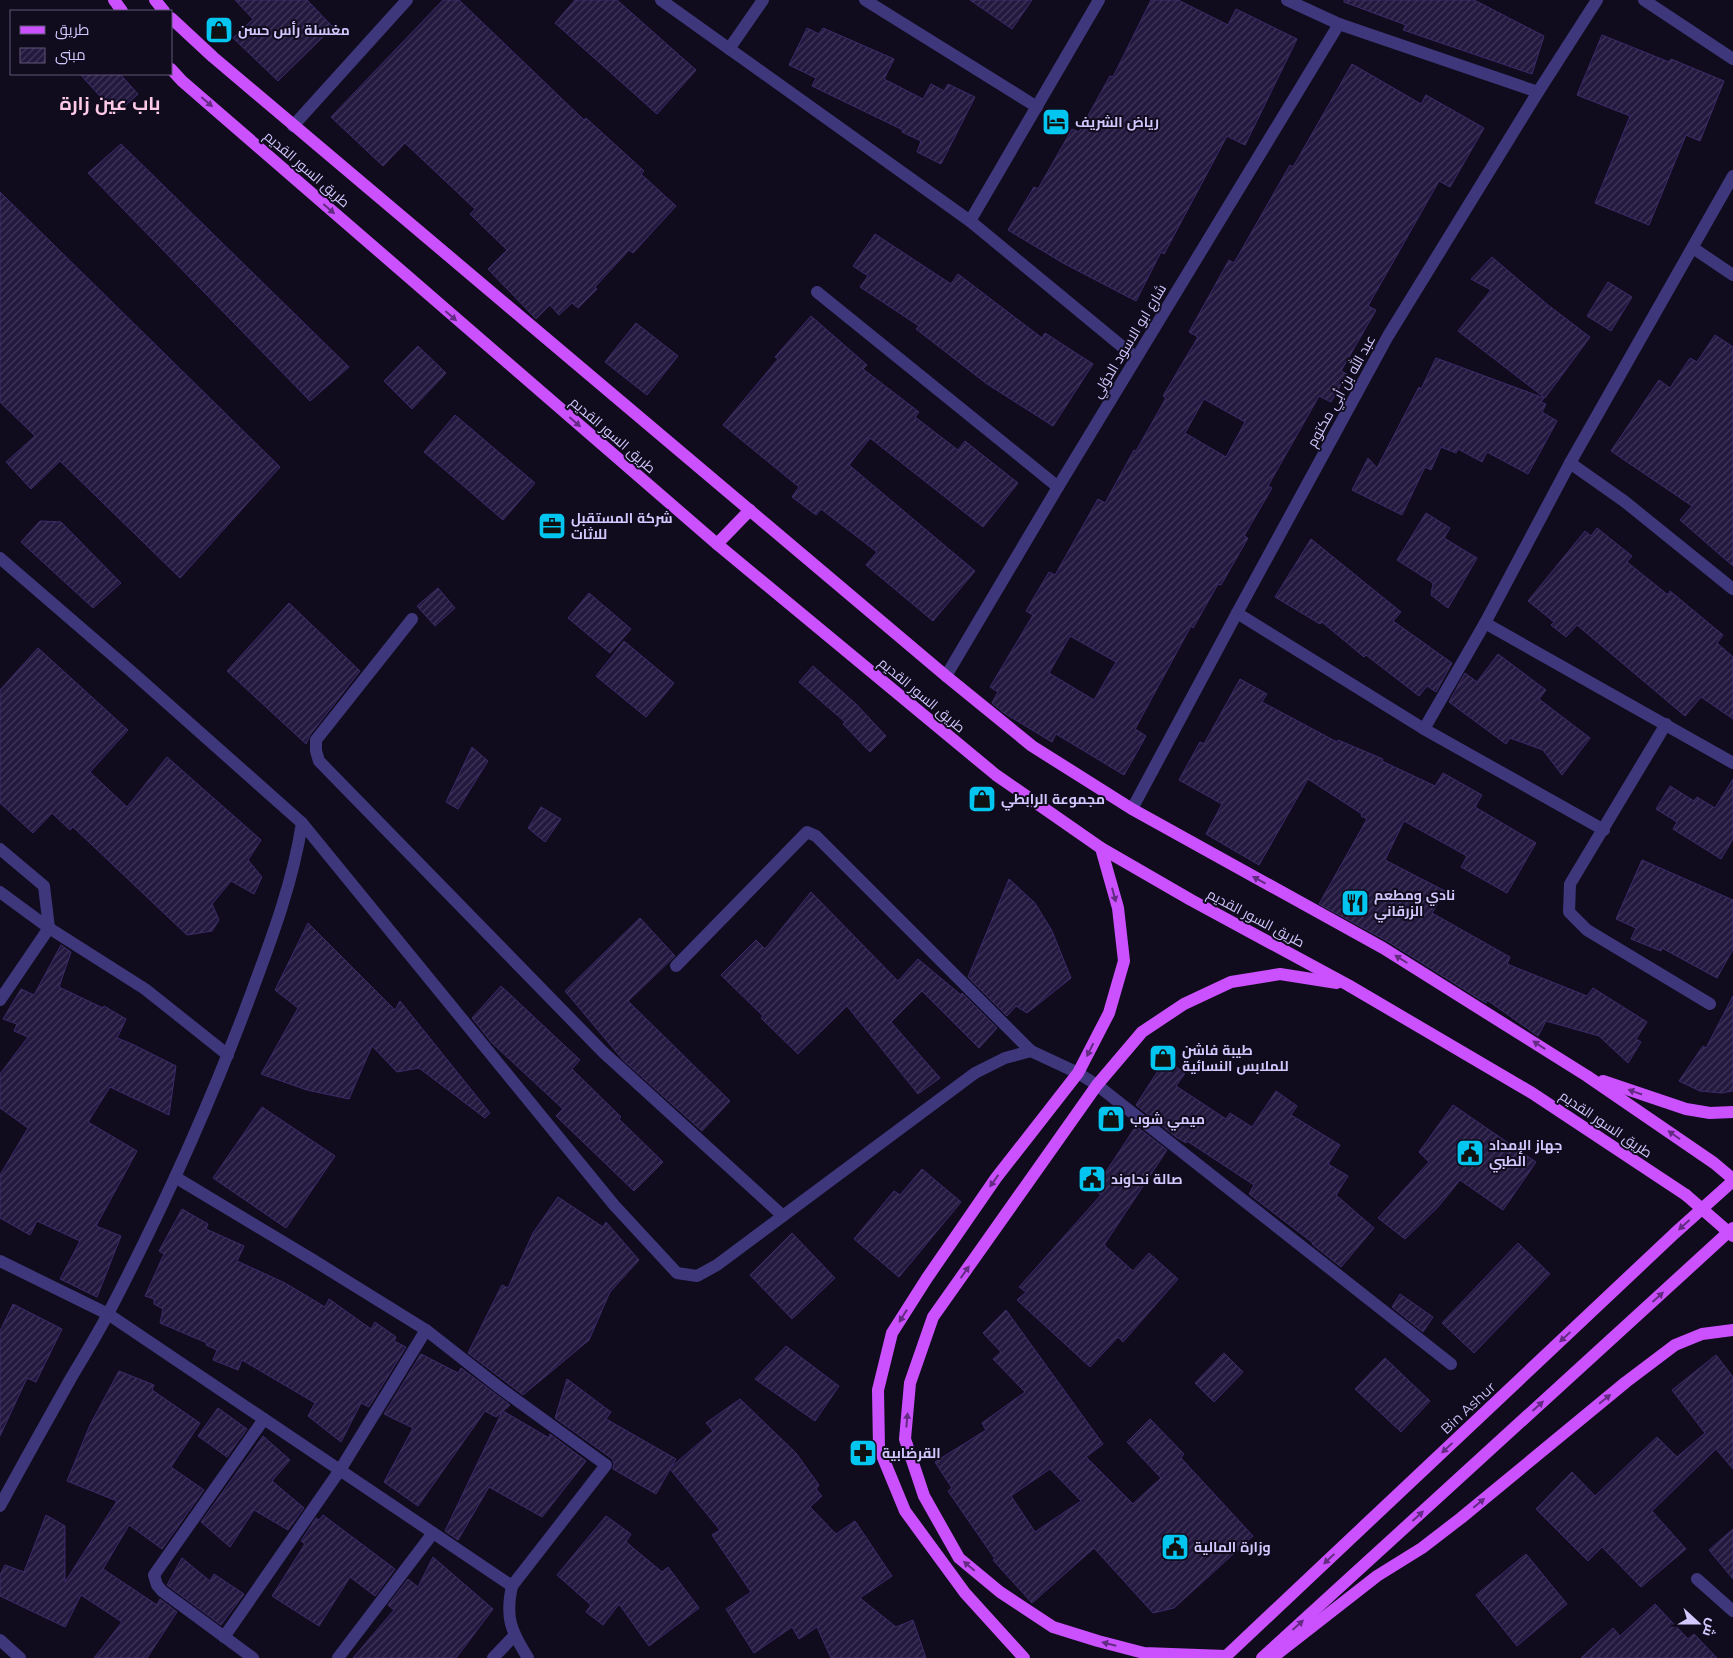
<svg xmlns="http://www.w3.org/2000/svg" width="1733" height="1658" viewBox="0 0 1733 1658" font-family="Montserrat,Cairo,sans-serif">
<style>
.building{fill:url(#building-hatch);stroke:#3c2a6a;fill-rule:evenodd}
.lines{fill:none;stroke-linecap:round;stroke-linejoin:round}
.minor{stroke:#3f377c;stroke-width:12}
.major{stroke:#ca51fd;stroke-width:12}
.major-bridge{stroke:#ca51fd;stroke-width:12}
.oneway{fill:#642b82}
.labels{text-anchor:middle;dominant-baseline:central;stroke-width:4;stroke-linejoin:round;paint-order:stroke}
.poi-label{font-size:14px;font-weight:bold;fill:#d3c8fe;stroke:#100c1d;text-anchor:start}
.street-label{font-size:14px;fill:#d3c8fe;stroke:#100c1d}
.district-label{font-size:19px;font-weight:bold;fill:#fecae7;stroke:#100c1d}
</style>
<defs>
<pattern id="building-hatch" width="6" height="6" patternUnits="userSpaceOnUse" patternTransform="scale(1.25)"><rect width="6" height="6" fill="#23183e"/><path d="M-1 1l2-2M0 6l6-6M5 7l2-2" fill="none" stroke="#42385b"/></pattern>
</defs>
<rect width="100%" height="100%" fill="#100c1d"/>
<g class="building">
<polygon points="235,0 307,0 333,27 278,81 233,38 253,19"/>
<polygon points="443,0 459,0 584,120 586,118 644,171 641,174 676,206 633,253 629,250 595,287 597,289 578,308 572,303 559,315 550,305 536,319 488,269 507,250 470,214 475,209 405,143 383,166 331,117"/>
<polygon points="575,0 617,0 696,70 657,114 555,23"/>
<polygon points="970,0 1032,0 1012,29"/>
<polygon points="1151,0 1178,0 1228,25 1236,9 1297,39 1245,145 1227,136 1164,254 1161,252 1136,301 1063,263 1008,230 1034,187 1038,189 1072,129 1079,132 1110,76 1113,77"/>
<polygon points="1344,0 1474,0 1544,36 1532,74 1403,30 1406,25 1344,2"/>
<polygon points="807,28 819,34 823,28 894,59 884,79 923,99 931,84 944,91 948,84 975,97 941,164 917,152 921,141 902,132 903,130 812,86 816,78 789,65"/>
<polygon points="1602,35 1669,62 1671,59 1724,81 1700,141 1686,135 1649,225 1595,203 1630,116 1577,95"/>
<path d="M1352 64 1421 104 1426 95 1484 128 1450 187 1439 181 1368 306 1376 310 1341 371 1347 374 1331 402 1319 396 1268 486 1272 488 1244 536 1248 538 1221 585 1218 584 1193 628 1191 626 1135 729 1146 736 1124 775 1056 734 1052 742 1004 713 992 703 998 692 990 687 1033 615 1026 611 1049 572 1055 575 1098 499 1105 503 1134 450 1136 451 1166 398 1163 396 1198 337 1189 332 1229 260 1234 263 1290 165 1293 167ZM1204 399 1245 422 1226 457 1185 433ZM1070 636 1116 662 1094 700 1049 673Z"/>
<polygon points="80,74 120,74 138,94 116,114"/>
<polygon points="121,144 349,367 310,401 88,173"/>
<polygon points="0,192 280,467 180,578 60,461 31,489 6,462 35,436 0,402"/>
<polygon points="875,234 951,284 958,274 1042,338 1045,333 1093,364 1053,426 987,384 916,329 919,326 860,287 868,276 853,266"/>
<polygon points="1492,257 1548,305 1590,337 1545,398 1458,331 1491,290 1471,279"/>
<polygon points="1608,282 1632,297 1611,331 1587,316"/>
<polygon points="811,316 867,365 863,369 919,412 915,417 958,450 965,441 1018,483 983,527 870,438 849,465 975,571 933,621 866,565 877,552 821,509 816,515 792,497 799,487 723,425 778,359 775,357"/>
<polygon points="636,323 678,356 647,395 605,362"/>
<polygon points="1715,335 1733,347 1733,566 1680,520 1692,506 1611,451 1659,380 1670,388 1690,358 1697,362"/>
<polygon points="418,346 446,373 412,409 384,381"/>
<polygon points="1436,358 1544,398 1541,402 1546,404 1542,412 1557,421 1528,474 1487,452 1482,462 1458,449 1456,453 1441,447 1431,470 1425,467 1402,515 1352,490 1368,458 1377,468 1419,387 1421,389"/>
<polygon points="455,415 535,483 503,520 424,452"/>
<polygon points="1426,513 1450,528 1444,538 1477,558 1448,608 1431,595 1433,583 1397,560"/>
<polygon points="40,521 61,522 121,583 93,608 21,542"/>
<polygon points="1597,528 1632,556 1627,562 1668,595 1670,591 1723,635 1717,643 1733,657 1733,719 1701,697 1685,716 1577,625 1566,637 1551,625 1554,622 1528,601 1585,531 1591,536"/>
<polygon points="1311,539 1401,612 1393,621 1452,663 1436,692 1427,686 1419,696 1366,655 1364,657 1322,622 1320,624 1275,597"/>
<polygon points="438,588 455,608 435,626 417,606"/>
<polygon points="589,593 631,629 610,653 568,618"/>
<polygon points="289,603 360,671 310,735 306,744 227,671"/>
<polygon points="624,641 674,683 646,717 596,676"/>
<polygon points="38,648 128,730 90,772 127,807 167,757 261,840 248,860 262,877 254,894 231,881 212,904 219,920 212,931 187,935 73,827 70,830 52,813 33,833 0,803 0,690"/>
<polygon points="1498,654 1546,690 1539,699 1590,738 1562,775 1543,750 1510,738 1506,744 1449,702 1465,673 1477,682"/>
<polygon points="813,666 856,704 886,736 870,752 843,724 845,722 799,682"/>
<polygon points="1240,679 1267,694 1262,702 1337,742 1338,740 1383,759 1382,761 1435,786 1443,773 1482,795 1475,807 1536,843 1507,893 1461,867 1467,856 1404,821 1385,860 1445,891 1432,913 1510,957 1507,964 1587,996 1593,988 1647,1022 1636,1039 1641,1042 1628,1063 1599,1036 1546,1021 1538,1036 1487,1000 1486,1003 1481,1000 1387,941 1319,904 1367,819 1361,816 1362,814 1308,779 1259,865 1206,834 1222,804 1179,780 1200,742 1204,744"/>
<polygon points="472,747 488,761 458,809 446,802"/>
<polygon points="1733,779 1733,839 1721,859 1673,829 1677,822 1656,809 1670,786 1694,801 1697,797 1715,808"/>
<polygon points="541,807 561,819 545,842 528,828"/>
<polygon points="1642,860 1733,900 1733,949 1717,978 1662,948 1661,951 1631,939 1636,928 1616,919"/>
<polygon points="1009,879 1035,903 1052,931 1071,978 1027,1013 1016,1006 1007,1016 968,977"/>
<polygon points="811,892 898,981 918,959 961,995 962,993 997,1028 979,1048 922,991 891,1022 940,1078 918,1094 847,1006 798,1054 761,1018 763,1016 721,975 756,940 765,949"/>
<polygon points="640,918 675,956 628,1001 730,1101 702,1131 623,1060 565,991"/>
<polygon points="308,923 395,1010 400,1001 490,1113 485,1118 419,1068 397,1072 372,1046 349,1099 307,1090 261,1074 298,1008 275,990"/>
<polygon points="61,945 71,952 59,987 103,1008 104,1006 126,1019 117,1038 132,1044 176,1066 169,1115 110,1087 88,1122 137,1151 96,1226 121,1236 97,1297 60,1279 80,1241 37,1221 30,1235 0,1218 0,1175 28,1128 0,1108 0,1074 28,1037 14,1031 17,1024 3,1019 21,989 34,995"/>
<polygon points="501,986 580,1060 572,1069 621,1117 619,1119 663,1162 634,1191 556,1116 563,1109 492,1043 472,1018"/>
<polygon points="1733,996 1733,1091 1721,1093 1700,1091 1679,1081 1703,1046 1706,1048"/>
<polygon points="1165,1060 1185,1073 1176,1086 1226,1119 1230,1113 1252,1127 1276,1091 1297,1106 1291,1115 1340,1145 1328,1164 1348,1176 1336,1195 1374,1228 1341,1267 1312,1244 1313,1243 1249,1194 1254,1185 1187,1141 1186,1143 1176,1137 1136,1105"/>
<polygon points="1453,1105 1536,1162 1503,1210 1460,1180 1438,1207 1405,1239 1378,1218 1429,1162 1419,1152"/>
<polygon points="262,1107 335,1156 286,1228 213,1178"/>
<polygon points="1136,1126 1167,1150 1104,1245 1133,1271 1149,1253 1178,1279 1123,1342 1118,1337 1090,1367 1017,1300 1026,1292 1019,1287 1101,1195 1094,1190"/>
<polygon points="922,1169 961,1202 899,1277 854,1239 894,1191 900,1195"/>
<polygon points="558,1197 603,1227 606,1222 639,1260 610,1292 589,1340 523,1395 468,1353 502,1285 508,1288 533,1233"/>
<polygon points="182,1209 208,1224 206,1229 244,1246 237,1261 285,1283 325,1307 329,1299 371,1329 375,1322 396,1337 394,1341 406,1347 369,1407 361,1403 341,1442 308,1416 315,1403 242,1360 238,1370 213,1360 217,1350 206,1345 207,1343 160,1323 163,1309 154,1304 154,1299 145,1296 164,1254 159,1251"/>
<polygon points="792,1233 835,1278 792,1319 750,1275"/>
<polygon points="1518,1243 1550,1274 1474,1353 1442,1323"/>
<polygon points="1400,1294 1433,1317 1423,1332 1392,1307"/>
<polygon points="13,1304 62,1329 36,1382 27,1378 0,1436 0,1331"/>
<path d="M1006 1310 1103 1444 1086 1457 1133 1504 1161 1478 1127 1442 1150 1419 1184 1454 1181 1458 1253 1536 1174 1608 1153 1613 1094 1548 1032 1603 993 1560 995 1559 948 1491 952 1488 935 1462 986 1430 982 1423 1025 1392 993 1359 1001 1352 983 1333ZM1050 1469 1081 1501 1035 1532 1011 1496Z"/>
<polygon points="786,1346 839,1386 815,1421 755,1379"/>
<polygon points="1224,1353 1243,1372 1214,1402 1195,1383"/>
<polygon points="421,1354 458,1373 461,1368 510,1405 503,1411 549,1438 550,1434 586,1461 542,1517 489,1487 458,1540 445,1531 502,1412 496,1417 485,1411 418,1506 384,1482 413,1428 384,1414"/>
<polygon points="1716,1355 1733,1377 1733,1469 1716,1449 1652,1511 1686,1549 1641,1587 1602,1547 1588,1561 1536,1509 1572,1472 1595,1496 1657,1437 1677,1457 1704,1434 1705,1433 1672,1390"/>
<polygon points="1385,1358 1430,1401 1401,1432 1355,1389"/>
<polygon points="119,1371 154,1385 152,1390 200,1423 171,1467 204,1490 162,1549 129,1525 103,1569 157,1605 160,1599 177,1612 147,1658 94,1658 122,1622 81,1595 65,1627 0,1596 0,1575 5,1565 24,1572 46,1515 65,1526 65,1582 117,1501 67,1481 90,1425"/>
<polygon points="567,1379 611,1412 606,1419 676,1459 671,1467 713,1431 706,1423 740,1399 796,1453 819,1485 816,1489 822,1496 810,1507 836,1534 855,1521 892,1576 860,1598 896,1627 913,1620 926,1658 831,1658 817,1627 799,1639 792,1627 754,1653 726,1609 751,1592 712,1535 720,1530 670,1469 656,1494 613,1469 614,1462 611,1458 555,1418"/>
<polygon points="218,1408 247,1429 227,1457 198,1436"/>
<polygon points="263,1436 290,1460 272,1481 304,1508 288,1530 254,1510 230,1547 201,1522"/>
<polygon points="323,1515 395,1569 375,1596 350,1577 319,1626 272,1596 305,1544 301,1541 316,1518 319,1520"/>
<polygon points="606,1516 631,1534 626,1542 662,1572 668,1567 699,1608 649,1646 619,1604 603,1625 586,1612 591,1605 557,1575"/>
<polygon points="1733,1529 1733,1579 1709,1550"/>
<polygon points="1526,1554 1567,1604 1517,1646 1476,1595"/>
<polygon points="433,1557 493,1609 456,1658 353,1658 394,1610 388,1605 408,1579 418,1587"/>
<polygon points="182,1558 210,1581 214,1574 244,1594 221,1625 167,1585"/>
<polygon points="1655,1604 1688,1639 1694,1634 1717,1658 1581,1658 1613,1628 1620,1636"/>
</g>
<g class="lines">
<g class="minor">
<polyline points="661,0 970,221 1136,358"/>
<polyline points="865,0 1037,107"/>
<polyline points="1287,0 1339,24 1538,92"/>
<polyline points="1644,0 1733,59"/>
<polyline points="729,49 763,0"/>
<polyline points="293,126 407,0"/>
<polyline points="970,221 1099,0"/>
<polyline points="1693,248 1733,275"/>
<polyline points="817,292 1058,487"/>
<polyline points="1570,463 1624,501 1733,589"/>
<polyline points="0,558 132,672 302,823 614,1205 677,1273 697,1276 717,1265 975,1073 1005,1058 1031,1051 1078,1073 1097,1085 1451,1364"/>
<polyline points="1237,613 1424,729 1604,830"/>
<polyline points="412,619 316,740 316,751 319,761 603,1052 783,1216"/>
<polyline points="1485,623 1733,763"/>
<polyline points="946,676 1058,487 1339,24"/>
<polyline points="1666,724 1570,884 1569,912 1587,930 1710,1004"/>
<polyline points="1424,729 1485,623 1570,463 1733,176"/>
<polyline points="1132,809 1237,613 1388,336 1538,92 1597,0"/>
<polyline points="0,849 44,886 49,928 0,1000"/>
<polyline points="0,892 49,928 145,989 228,1055"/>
<polyline points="676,966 807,832 816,836 1031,1051"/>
<polyline points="175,1177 313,1260 426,1330 340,1470 224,1637"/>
<polyline points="0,1261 108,1314 512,1586 606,1465 500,1388 426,1330"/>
<path d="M0 1506C23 1463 47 1421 71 1378 84 1356 97 1335 109 1312 160 1214 206 1113 245 1010 268 948 292 888 302 823"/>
<polyline points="1697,1579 1733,1611"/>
<path d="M512 1586C505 1618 511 1631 528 1658"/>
<polyline points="0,1640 20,1658"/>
<polyline points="253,1658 162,1591 157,1585 154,1575 264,1419"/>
<polyline points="338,1658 433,1533"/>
<polyline points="493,1658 514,1636"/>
</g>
<g class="major">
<polyline points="114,0 122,11"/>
<polyline points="155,0 164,11"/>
<polyline points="171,18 213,57 946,676 1032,746 1132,809 1383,948 1587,1076 1714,1163 1733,1179"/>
<polyline points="171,69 182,81 717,544 996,775 1101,848 1191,900 1348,985 1532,1093 1686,1195"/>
<polyline points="717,544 750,510"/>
<polyline points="1603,1081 1686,1109 1710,1113 1733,1112"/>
<polyline points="1226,1656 1144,1653 1098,1641 1053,1627 1000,1592 959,1558 924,1496 905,1439 910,1383 933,1317 1097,1085 1142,1032 1184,1004 1231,982 1280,974 1337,983"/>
<polyline points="1024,1658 965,1593 905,1511 879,1448 878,1390 892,1333 927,1278 996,1178 1078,1073 1109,1013 1124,961 1118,908 1101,848"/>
<polyline points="1224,1658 1675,1233 1733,1181"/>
<polyline points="1262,1658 1733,1228"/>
<polyline points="1272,1658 1377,1576 1422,1548 1461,1518 1626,1382 1675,1345 1702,1334 1733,1330"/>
</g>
<polyline class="major-bridge" points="1686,1195 1733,1236"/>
</g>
<defs><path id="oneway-solid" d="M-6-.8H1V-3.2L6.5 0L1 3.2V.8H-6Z" transform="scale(1.25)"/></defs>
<g class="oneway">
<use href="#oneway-solid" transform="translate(207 102) rotate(41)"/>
<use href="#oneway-solid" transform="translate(329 209) rotate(41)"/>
<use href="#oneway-solid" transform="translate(451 316) rotate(41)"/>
<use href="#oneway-solid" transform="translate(575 422) rotate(41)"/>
<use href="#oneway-solid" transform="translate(1259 880) rotate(-151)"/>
<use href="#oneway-solid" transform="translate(1114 895) rotate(75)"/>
<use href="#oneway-solid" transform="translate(1401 959) rotate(-148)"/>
<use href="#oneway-solid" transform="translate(1539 1045) rotate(-147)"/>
<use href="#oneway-solid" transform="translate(1090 1050) rotate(117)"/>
<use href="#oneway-solid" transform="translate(1635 1092) rotate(-161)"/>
<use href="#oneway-solid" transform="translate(1674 1135) rotate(-145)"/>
<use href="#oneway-solid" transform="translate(994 1181) rotate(126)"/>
<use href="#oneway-solid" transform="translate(1684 1225) rotate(138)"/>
<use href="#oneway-solid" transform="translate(965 1272) rotate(-55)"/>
<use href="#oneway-solid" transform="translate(1658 1297) rotate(-42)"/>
<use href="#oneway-solid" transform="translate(903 1316) rotate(122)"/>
<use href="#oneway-solid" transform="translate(1565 1337) rotate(137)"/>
<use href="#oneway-solid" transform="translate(1605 1399) rotate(-39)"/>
<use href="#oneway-solid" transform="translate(1538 1406) rotate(-42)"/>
<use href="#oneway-solid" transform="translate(907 1420) rotate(-85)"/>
<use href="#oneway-solid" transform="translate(1447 1448) rotate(137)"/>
<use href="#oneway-solid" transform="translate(1479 1503) rotate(-40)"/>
<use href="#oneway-solid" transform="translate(1418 1516) rotate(-42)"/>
<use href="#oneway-solid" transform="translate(1329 1559) rotate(137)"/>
<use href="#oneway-solid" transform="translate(969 1566) rotate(-140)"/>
<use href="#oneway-solid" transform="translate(1298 1625) rotate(-42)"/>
<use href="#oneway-solid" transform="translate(1109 1644) rotate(-166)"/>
</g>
<defs>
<symbol id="shop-square" viewBox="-11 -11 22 22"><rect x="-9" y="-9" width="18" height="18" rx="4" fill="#02c6f0" stroke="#100c1d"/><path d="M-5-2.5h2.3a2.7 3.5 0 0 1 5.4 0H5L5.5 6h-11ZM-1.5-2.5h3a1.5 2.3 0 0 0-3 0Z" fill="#111"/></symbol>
<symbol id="hotel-square" viewBox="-11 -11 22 22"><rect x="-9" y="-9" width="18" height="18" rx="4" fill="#02c6f0" stroke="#100c1d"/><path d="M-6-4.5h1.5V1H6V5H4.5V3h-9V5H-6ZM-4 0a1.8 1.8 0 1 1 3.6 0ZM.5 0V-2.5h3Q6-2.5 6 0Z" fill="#111"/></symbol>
<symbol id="office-square" viewBox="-11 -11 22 22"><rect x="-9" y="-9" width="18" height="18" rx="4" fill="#02c6f0" stroke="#100c1d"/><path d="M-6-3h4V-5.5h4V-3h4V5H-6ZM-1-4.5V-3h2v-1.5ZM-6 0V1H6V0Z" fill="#111"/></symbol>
<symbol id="restaurant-square" viewBox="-11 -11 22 22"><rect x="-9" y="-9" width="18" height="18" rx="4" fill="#02c6f0" stroke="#100c1d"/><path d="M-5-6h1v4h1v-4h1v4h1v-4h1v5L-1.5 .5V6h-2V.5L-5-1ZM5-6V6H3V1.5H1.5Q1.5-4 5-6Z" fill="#111"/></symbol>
<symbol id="civic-square" viewBox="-11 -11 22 22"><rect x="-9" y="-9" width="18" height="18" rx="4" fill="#02c6f0" stroke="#100c1d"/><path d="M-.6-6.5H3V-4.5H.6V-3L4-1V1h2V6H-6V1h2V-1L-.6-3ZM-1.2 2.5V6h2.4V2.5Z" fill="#111"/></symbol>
<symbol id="pharmacy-square" viewBox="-11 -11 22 22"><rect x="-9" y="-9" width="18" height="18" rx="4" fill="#02c6f0" stroke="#100c1d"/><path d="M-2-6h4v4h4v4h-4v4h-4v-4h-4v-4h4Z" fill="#111"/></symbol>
</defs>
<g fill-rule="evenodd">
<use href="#shop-square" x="203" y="14" width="32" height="32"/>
<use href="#hotel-square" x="1040" y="106" width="32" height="32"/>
<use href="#office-square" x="536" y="510" width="32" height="32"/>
<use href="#shop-square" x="966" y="783" width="32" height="32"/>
<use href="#restaurant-square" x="1339" y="887" width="32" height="32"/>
<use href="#shop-square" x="1147" y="1042" width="32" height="32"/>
<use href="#shop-square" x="1095" y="1103" width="32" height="32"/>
<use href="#civic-square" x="1454" y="1137" width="32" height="32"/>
<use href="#civic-square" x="1076" y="1163" width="32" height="32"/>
<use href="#pharmacy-square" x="847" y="1437" width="32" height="32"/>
<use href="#civic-square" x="1159" y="1531" width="32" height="32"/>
</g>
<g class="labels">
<g class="poi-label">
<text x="238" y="30">مغسلة رأس حسن</text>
<text x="1075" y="122">رياض الشريف</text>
<text x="571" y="518">شركة المستقبل<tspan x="571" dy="16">للاثات</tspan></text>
<text x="1001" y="799">مجموعة الرابطي</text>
<text x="1374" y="895">نادي ومطعم<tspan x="1374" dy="16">الزرقاني</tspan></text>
<text x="1182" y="1050">طيبة فاشن<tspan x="1182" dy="16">للملابس النسائية</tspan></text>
<text x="1130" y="1119">ميمي شوب</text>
<text x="1489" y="1145">جهاز الإمداد<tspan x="1489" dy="16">الطبي</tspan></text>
<text x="1111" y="1179">صالة نحاوند</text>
<text x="882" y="1453">القرضابية</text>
<text x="1194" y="1547">وزارة المالية</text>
</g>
<g class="street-label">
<text transform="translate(307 169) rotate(41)">طريق السور القديم</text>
<text transform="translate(1129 341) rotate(-59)">شارع ابو الاسود الدؤلي</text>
<text transform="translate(1341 391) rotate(-61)">عبد الله بن أبي مكتوم</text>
<text transform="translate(613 435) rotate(41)">طريق السور القديم</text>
<text transform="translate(922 695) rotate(40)">طريق السور القديم</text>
<text transform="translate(1256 918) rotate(28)">طريق السور القديم</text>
<text transform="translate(1606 1124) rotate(34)">طريق السور القديم</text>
<text transform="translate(1468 1408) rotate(-43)">Bin Ashur</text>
</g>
<g class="district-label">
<text x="110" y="103">باب عين زارة</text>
</g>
</g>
<rect x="10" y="10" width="162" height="65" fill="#100c1d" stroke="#5e5777"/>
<rect x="20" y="26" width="25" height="8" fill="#ca51fd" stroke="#5e5777"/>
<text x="55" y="35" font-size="15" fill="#d3c8fe">طريق</text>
<rect x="20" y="48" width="25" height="15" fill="url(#building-hatch)" stroke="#5e5777"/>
<text x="55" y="60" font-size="15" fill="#d3c8fe">مبنى</text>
<g transform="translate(1698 1623) rotate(111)" stroke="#100c1d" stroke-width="4" paint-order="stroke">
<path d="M0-4L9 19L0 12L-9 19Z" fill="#d3c8fe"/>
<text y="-8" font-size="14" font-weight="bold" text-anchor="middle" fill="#d3c8fe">ش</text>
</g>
</svg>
